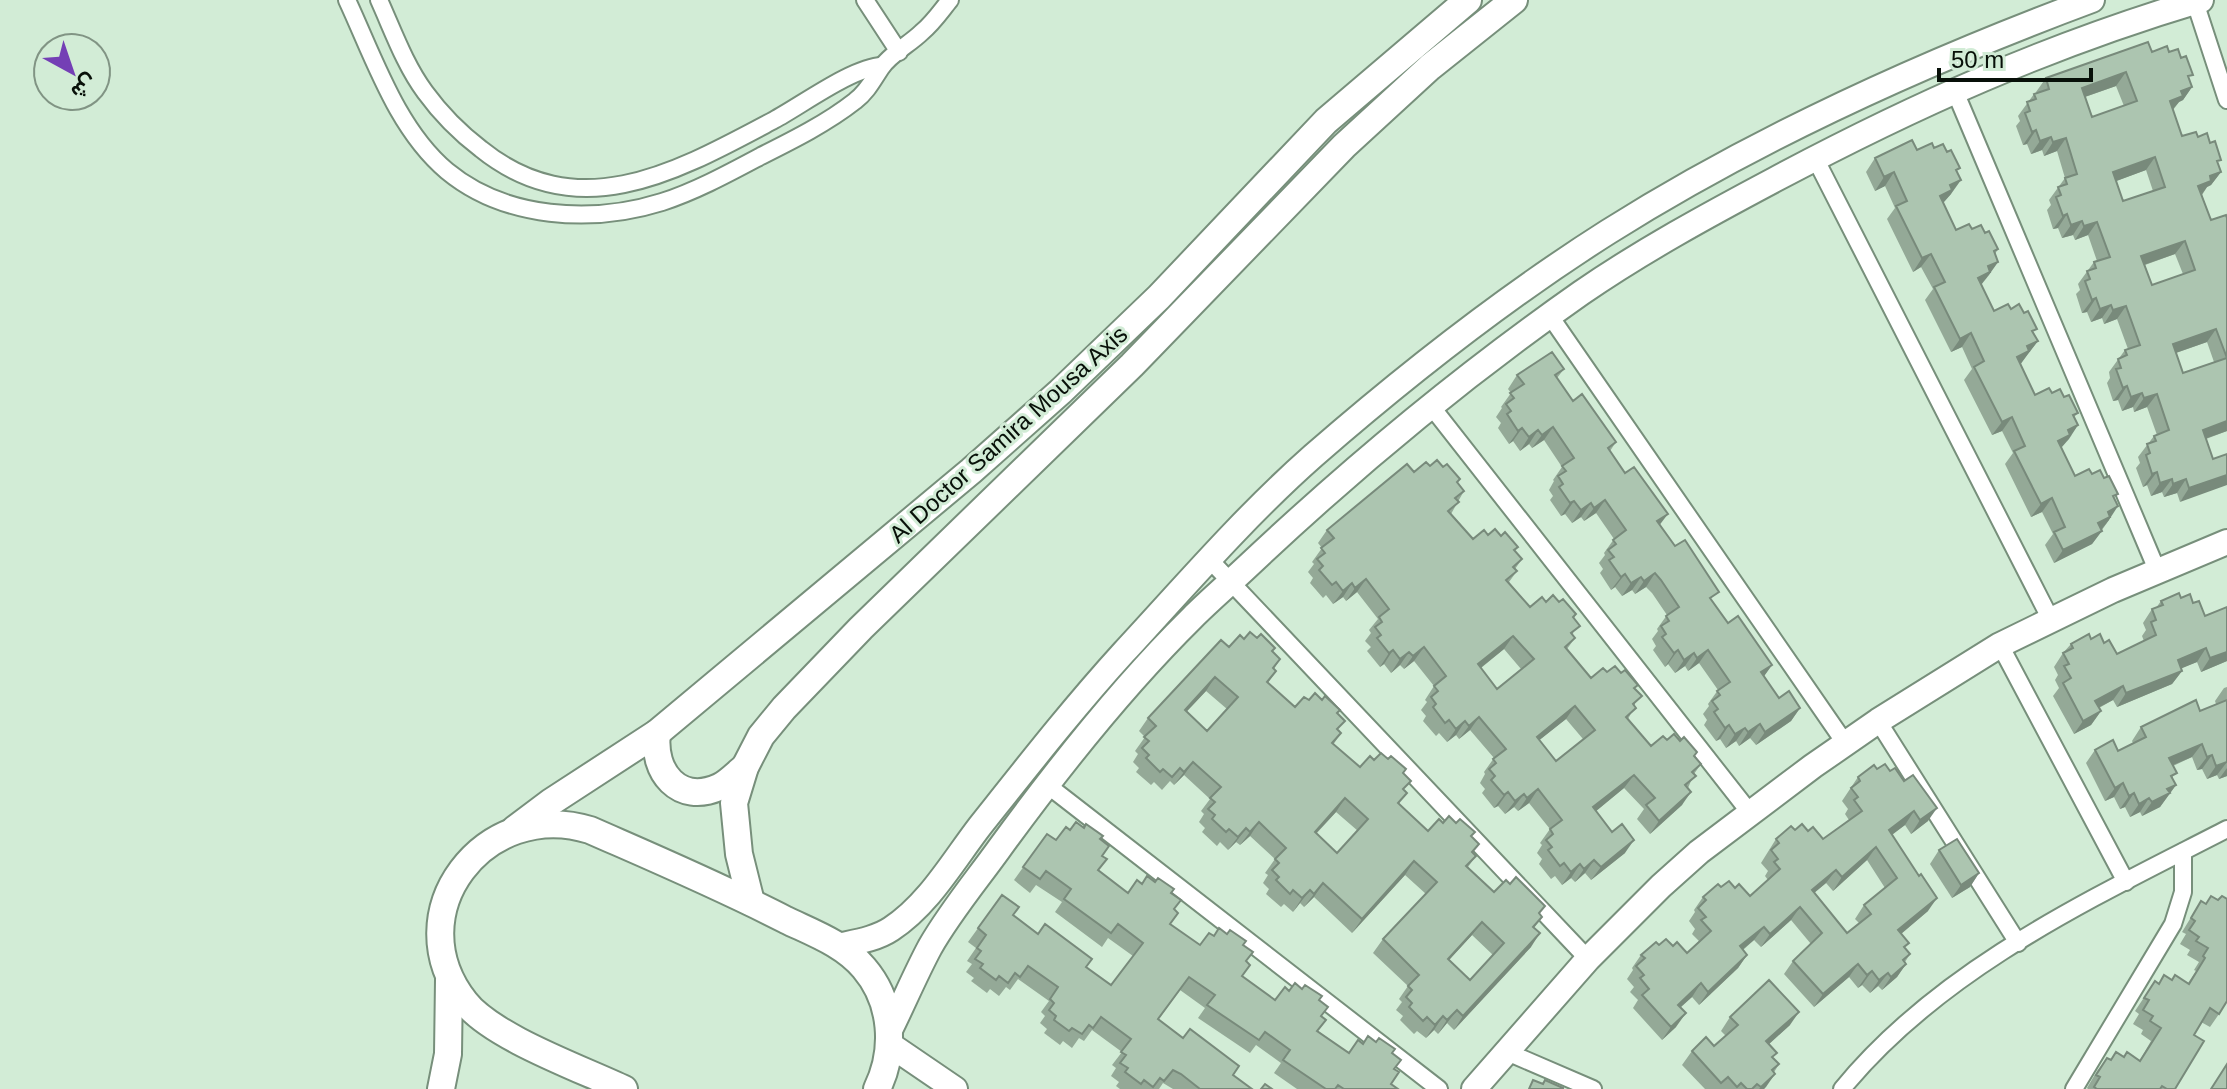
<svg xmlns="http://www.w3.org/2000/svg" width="2227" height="1089" viewBox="0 0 2227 1089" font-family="Helvetica,Vazirmatn,sans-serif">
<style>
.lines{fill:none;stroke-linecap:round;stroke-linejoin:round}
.street-casing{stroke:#778f7b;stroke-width:20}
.secondary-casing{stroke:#778f7b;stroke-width:28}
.primary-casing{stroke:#778f7b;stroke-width:30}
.street{stroke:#fff;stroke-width:16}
.secondary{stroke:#fff;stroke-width:24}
.primary{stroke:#fff;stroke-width:26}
.wall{fill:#94a997;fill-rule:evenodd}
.shaded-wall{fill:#788a7b}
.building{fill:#acc5b0;stroke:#788a7b;stroke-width:2;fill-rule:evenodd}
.labels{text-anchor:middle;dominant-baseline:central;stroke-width:6;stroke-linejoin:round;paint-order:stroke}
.street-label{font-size:24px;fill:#081009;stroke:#d2ecd6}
</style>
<rect width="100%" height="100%" fill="#d2ecd6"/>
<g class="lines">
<defs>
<g id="street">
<path d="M347 0C374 58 397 129 447 171 505 219 592 224 662 202 696 191 729 173 761 156 793 140 827 123 855 101 867 92 873 80 881 68 890 54 910 44 922 32 933 23 941 11 950 0"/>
<path d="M379 0C393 31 405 65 425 92 441 114 460 133 481 149 579 228 678 171 774 120 802 105 853 67 882 66"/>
<polyline points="865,0 899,52"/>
<polyline points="2195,2 2227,100"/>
<polyline points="1954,89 2157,570"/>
<polyline points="1815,158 2051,620"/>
<polyline points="1550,316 1845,743"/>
<polyline points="1431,406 1751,814"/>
<polyline points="1209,559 1588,959"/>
<polyline points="2000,645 2126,882"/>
<polyline points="1878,721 2018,943"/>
<polyline points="1046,784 1439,1089"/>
<polyline points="1507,1052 1593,1089"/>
<path d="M1842 1089C1941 968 2091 899 2227 829"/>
<polyline points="2074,1089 2173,924 2183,892 2183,852"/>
</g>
<g id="secondary">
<path d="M838 946C856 942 876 939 891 929 929 904 953 861 980 826 1027 767 1073 708 1124 652 1185 586 1245 516 1313 456 1406 375 1504 298 1608 232 1759 137 1925 62 2092 0"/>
<path d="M889 1032C903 1004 915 975 930 947 950 912 976 881 999 849 1058 768 1121 688 1192 618 1210 600 1230 583 1249 565 1353 467 1464 375 1581 293 1642 251 1708 215 1774 180 1915 105 2047 46 2201 0"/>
<polyline points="889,1044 955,1089"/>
<polyline points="1474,1089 1588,959 1661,886 1699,852 1813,766 1878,721 2000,645 2113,590 2227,542"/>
</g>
<g id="primary">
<path d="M657 733C652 772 679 805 719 787 728 783 737 773 745 767"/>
<polyline points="515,829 551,802 657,733 971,471 1060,392 1159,297 1326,121 1468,0"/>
<polyline points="751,902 739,854 734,803 745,767 761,736 784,708 861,628 1132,365 1344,146 1430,67 1514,0"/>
<polyline points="441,1089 448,1054 449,980"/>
<path d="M624 1089C582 1069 492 1037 465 1002 395 913 485 797 590 830 656 859 722 887 786 920 813 933 844 944 864 968 893 1002 896 1050 877 1089"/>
</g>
</defs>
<use href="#street" class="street-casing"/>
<use href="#secondary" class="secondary-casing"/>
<use href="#primary" class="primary-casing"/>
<use href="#street" class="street"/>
<use href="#secondary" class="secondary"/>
<use href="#primary" class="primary"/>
</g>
<g class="wall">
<path d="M2152 52H2169L2189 80 2192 87 2183 100 2179 102 2173 110 2182 136 2198 137 2218 165 2221 172 2211 185 2207 187 2202 195 2211 220 2227 218V431L2206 439 2213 459 2180 502 2177 493 2164 497 2162 492 2151 496 2147 485 2143 487 2136 468 2140 463 2138 457 2154 436 2157 435 2147 407 2134 412 2133 407 2122 411 2118 400 2113 401 2107 383 2110 378 2109 372 2125 350 2128 349 2117 319 2104 324 2102 318 2091 322 2087 312 2082 313 2076 294 2080 290 2078 284 2094 262 2097 261 2088 235 2075 240 2073 235 2062 238 2058 228 2053 229 2047 210 2051 205 2049 200 2065 178 2057 151 2044 156 2042 150 2031 154 2027 144 2023 145 2016 126 2020 121 2018 116 2034 94 2037 93 2036 92 2046 78ZM2116 86 2124 106 2092 117 2085 97ZM2146 170 2153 191 2123 201 2116 181ZM2175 254 2183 274 2152 285 2145 265ZM2207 342 2214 362 2183 373 2176 353Z"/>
<polygon points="1934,148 1957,172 1951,194 1943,203 1956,230 1972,229 1985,233 1998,249 1995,254 1998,262 1981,284 1994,311 2011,309 2034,333 2038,341 2020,364 2035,395 2052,393 2064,397 2078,413 2074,417 2078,425 2061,448 2075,476 2092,474 2114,499 2109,520 2092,544 2054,563 2045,545 2053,534 2042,512 2031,517 2005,464 2013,453 2002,431 1992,435 1964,380 1972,369 1962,347 1951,352 1925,300 1933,289 1921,267 1913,272 1887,219 1895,208 1885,186 1875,191 1866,172 1875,158"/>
<polygon points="1564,369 1557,378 1573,401 1616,442 1610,451 1712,601 1728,623 1772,665 1764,676 1779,698 1800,708 1791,721 1756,745 1750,738 1739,746 1736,741 1726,748 1720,739 1716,741 1704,725 1707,720 1703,714 1709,706 1708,704 1718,690 1699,663 1688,671 1685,666 1675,673 1668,664 1665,667 1653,650 1656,646 1652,639 1658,631 1657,629 1667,615 1652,593 1646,587 1635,594 1632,590 1622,596 1615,587 1611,590 1600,573 1603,569 1599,563 1605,555 1604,553 1614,539 1596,513 1584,521 1581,517 1572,523 1565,514 1561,516 1550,500 1553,496 1549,490 1554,481 1553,480 1562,467 1544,440 1532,448 1529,444 1520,451 1513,441 1509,444 1498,428 1501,423 1496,417 1502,408 1501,407 1511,393 1508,389 1517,375"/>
<path d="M1430 466 1457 483 1464 491 1451 514 1473 539 1488 535 1501 536 1518 547 1515 551 1522 559 1515 569 1517 571 1509 582 1530 607 1546 602H1559L1576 614 1574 618 1573 636 1575 638 1567 649 1591 678 1607 672 1635 688V706L1628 719 1651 746 1667 740 1680 741 1697 752 1694 757 1701 764 1694 774 1688 788 1682 805 1650 834 1637 819 1644 809 1624 788 1596 811 1625 853 1591 880 1585 873 1575 882 1571 878 1562 885 1555 876 1551 879 1539 864 1542 859 1537 853 1542 845 1540 843 1550 829 1529 803 1518 811 1514 807 1505 814 1498 806 1494 808 1482 793 1485 789 1480 783 1485 774 1484 772 1494 758 1470 730 1459 739 1456 735 1447 742 1439 733 1436 736 1423 721 1426 716 1421 710 1427 702 1425 700 1434 686 1414 661 1404 669 1400 665 1391 673 1384 664 1380 667 1367 651 1371 647 1365 641 1371 633 1369 630 1378 619 1357 592 1346 601 1343 597 1333 604 1326 595 1323 598 1310 583 1313 578 1308 572 1314 564 1312 562 1322 548 1318 543 1327 530 1414 472ZM1504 649 1521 669 1497 689 1481 668ZM1566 719 1583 739 1556 761 1539 740Z"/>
<polygon points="2181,598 2193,603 2205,616 2227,661 2201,672 2197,662 2181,668 2182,671 2172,684 2117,707 2113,700 2099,708 2101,711 2091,725 2074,734 2053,696 2059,688 2055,680 2058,675 2054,667 2063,653 2071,644 2091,639 2104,643 2117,654 2144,641 2142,636 2146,630 2143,623 2152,609 2156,608 2161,601"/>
<path d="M1244 639 1272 652 1280 659 1274 669 1276 671 1268 683 1295 707 1309 700 1337 713 1338 730 1341 733 1333 745 1360 767 1374 760 1403 773 1404 790 1399 804 1428 831 1443 823 1472 836 1473 853 1476 856 1468 867 1494 892 1540 914 1542 917 1534 928 1531 947 1454 1030 1447 1023 1438 1034 1434 1030 1426 1038 1417 1031 1414 1034 1400 1020 1403 1016 1396 1010 1402 1002 1399 999 1408 986 1373 953 1383 939 1426 894 1405 875 1352 933 1314 897 1304 907 1300 903 1293 912 1284 904 1281 907 1266 894 1269 889 1263 883 1268 875 1265 873 1275 859 1250 836 1240 845 1236 842 1228 850 1220 842 1217 846 1202 832 1205 828 1199 822 1204 814 1201 811 1210 799 1184 775 1174 785 1170 781 1162 790 1154 782 1151 785 1136 772 1139 768 1133 762 1138 754 1135 751 1145 737 1139 731 1148 718 1229 647ZM1206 691 1227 709 1207 731 1186 712ZM1336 812 1358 831 1337 853 1316 834ZM1472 935 1493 955 1470 980 1449 960Z"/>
<polygon points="2227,687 2227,776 2219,779 2217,775 2207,779 2202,769 2197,770 2192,757 2173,766 2173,779 2176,785 2160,807 2142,816 2140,812 2130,817 2125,807 2120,809 2114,797 2105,801 2086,763 2095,750 2118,751 2133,743 2132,741 2141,727 2200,711 2216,704 2215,701 2224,688"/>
<path d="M1858 777 1928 821 1911 834 1905 825 1892 834 1928 911 1901 934 1905 948 1910 954 1905 962 1906 964 1897 977 1882 990 1878 986 1870 993 1862 985 1858 988 1849 977 1814 1007 1784 974 1793 961 1811 944 1791 920 1761 947 1754 940 1743 950 1747 955 1738 968 1699 1005 1692 997 1680 1007 1676 1027 1662 1040 1633 1008 1638 1000 1630 992 1634 987 1627 979 1633 970 1632 968 1641 955 1659 945 1673 946 1687 953 1699 941 1692 934 1695 929 1689 921 1695 912 1694 910 1703 897 1721 887 1735 888 1750 896 1768 880 1765 876 1768 871 1761 863 1776 839 1795 830 1808 831 1823 839 1849 820 1845 814 1848 809 1842 801ZM1867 860 1885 888 1864 905 1855 919 1859 923 1847 933 1814 893 1826 883 1833 891Z"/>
<polygon points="1084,828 1100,839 1102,856 1098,870 1128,893 1142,884 1171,893 1174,910 1170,924 1200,945 1214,936 1243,945 1246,961 1242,976 1275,1000 1289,991 1319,1000 1321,1017 1318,1031 1349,1053 1363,1044 1392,1053 1395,1070 1391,1084 1398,1089 1297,1089 1274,1073 1281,1063 1256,1045 1250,1053 1198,1018 1205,1008 1180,990 1158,1020 1252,1089 1173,1089 1163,1083 1159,1089 1120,1089 1116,1086 1119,1082 1111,1076 1116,1068 1112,1065 1122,1052 1092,1030 1084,1041 1079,1038 1072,1048 1063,1041 1060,1045 1044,1033 1047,1029 1040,1023 1045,1016 1041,1012 1049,1001 1018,979 1010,990 1006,987 999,996 990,989 987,993 971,981 974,978 966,972 972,964 967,961 976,948 968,942 1002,895 1013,915 1111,985 1133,956 1108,938 1102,947 1055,912 1062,902 1036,885 1030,893 1014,880 1047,834 1056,840 1070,830"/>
<polygon points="1939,850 1979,873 1970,887 1952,898 1930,864"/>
<polygon points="2201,901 2219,1014 2210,1027 2201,1022 2194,1035 2175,1089 2088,1089 2087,1088 2097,1071 2107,1058 2110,1060 2123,1057 2140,1060 2151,1041 2141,1034 2143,1030 2133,1024 2139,1014 2135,1011 2155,981 2159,983 2172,980 2188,983 2196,971 2194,970 2199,962 2187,955 2190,950 2180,944 2186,934 2182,932"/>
<polygon points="1730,1017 1790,1025 1769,1044 1773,1058 1779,1064 1764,1089 1705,1089 1682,1065 1692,1051 1714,1046 1726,1036 1721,1031"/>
</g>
<g class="shaded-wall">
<polygon points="2126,72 2116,86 2073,101 2082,88"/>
<polygon points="2192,87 2183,100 2179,102 2173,109 2160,114 2170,101 2181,91"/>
<polygon points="2036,130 2027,144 2023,145 2032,132"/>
<polygon points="2051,137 2042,150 2031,154 2040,141"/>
<polygon points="2066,138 2057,151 2044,156 2053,142"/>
<polygon points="2155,157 2146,170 2103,186 2113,172"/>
<polygon points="1894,172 1885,186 1875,191 1884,177"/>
<polygon points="2221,172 2211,185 2207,187 2202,194 2198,186 2210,176"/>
<polygon points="1961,180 1951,194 1943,203 1940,196 1950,185"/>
<polygon points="2067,214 2058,228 2053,229 2063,216"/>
<polygon points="2082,221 2073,235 2062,238 2071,225"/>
<polygon points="2097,222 2088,235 2075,240 2084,226"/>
<polygon points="2185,241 2175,254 2132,269 2141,256"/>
<polygon points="1931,254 1921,267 1913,272 1922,258"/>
<polygon points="1998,262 1989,275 1981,285 1978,278 1988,266"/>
<polygon points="2096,298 2087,312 2082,313 2092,300"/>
<polygon points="2111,305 2102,318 2091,322 2100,309"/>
<polygon points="2126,306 2117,319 2104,324 2113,310"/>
<polygon points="2216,329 2207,342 2164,357 2173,344"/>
<polygon points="1971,333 1962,347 1951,352 1960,339"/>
<polygon points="2038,341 2028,354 2020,365 2017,357 2027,346"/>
<polygon points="2127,386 2118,400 2113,401 2123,388"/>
<polygon points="2142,393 2133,407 2122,411 2131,397"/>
<polygon points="2157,394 2147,407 2134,412 2144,398"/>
<polygon points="2012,417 2002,431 1992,435 2002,422"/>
<polygon points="2227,421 2227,431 2193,443 2203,430"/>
<polygon points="2078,425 2069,439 2061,448 2058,441 2068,430"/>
<polygon points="1553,427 1544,440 1532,448 1542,435"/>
<polygon points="1522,428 1513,441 1509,444 1518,431"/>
<polygon points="1538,430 1529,444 1520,451 1529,437"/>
<polygon points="2157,472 2147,485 2143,487 2152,474"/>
<polygon points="2227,475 2227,485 2180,502 2189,488"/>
<polygon points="2172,479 2162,492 2151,496 2160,483"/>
<polygon points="2186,479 2177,493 2164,497 2173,484"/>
<polygon points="2052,498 2042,512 2031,517 2041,504"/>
<polygon points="1605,500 1596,513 1584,521 1594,508"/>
<polygon points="1574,501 1565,514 1561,516 1570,503"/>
<polygon points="1591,503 1581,517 1572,523 1581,510"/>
<polygon points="2118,506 2109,520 2101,530 2098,523 2108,512"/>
<polygon points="1668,514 1658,527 1657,521"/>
<polygon points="2102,531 2092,544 2054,563 2063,550"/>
<polygon points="1655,573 1646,587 1635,594 1644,581"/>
<polygon points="1625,574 1615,587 1611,590 1621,577"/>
<polygon points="1641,577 1632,590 1622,596 1631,583"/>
<polygon points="1366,579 1357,592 1346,601 1355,588"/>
<polygon points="1352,583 1343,597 1333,604 1343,591"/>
<polygon points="1513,636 1504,649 1468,678 1478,664"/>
<polygon points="1424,647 1414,661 1404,669 1413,656"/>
<polygon points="2206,648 2197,662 2168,674 2178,660"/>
<polygon points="1393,650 1384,664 1380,667 1389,653"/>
<polygon points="1678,650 1668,664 1665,667 1674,653"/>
<polygon points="1708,650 1699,663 1688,671 1697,658"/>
<polygon points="1409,652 1400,665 1391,673 1400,659"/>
<polygon points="2227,652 2227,661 2201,672 2210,658"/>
<polygon points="1694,653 1685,666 1675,673 1684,660"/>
<polygon points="1772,665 1762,679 1761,672"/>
<polygon points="2182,671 2172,684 2117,707 2126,693"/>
<polygon points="1215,677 1206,691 1175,724 1185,710"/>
<polygon points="2123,686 2113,700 2086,714 2095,701"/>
<polygon points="1575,706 1566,719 1527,750 1537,737"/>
<polygon points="1800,708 1791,721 1756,745 1765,732"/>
<polygon points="2101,711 2091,725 2074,734 2083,721"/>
<polygon points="1479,717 1470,730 1459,739 1469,726"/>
<polygon points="1465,721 1456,735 1447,742 1456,729"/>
<polygon points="1760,724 1750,738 1739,746 1748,732"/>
<polygon points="1729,725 1720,739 1716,741 1725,728"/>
<polygon points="1745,728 1736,741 1726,748 1735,734"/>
<polygon points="2202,744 2192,757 2159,771 2169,758"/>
<polygon points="2212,755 2202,769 2197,770 2207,757"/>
<polygon points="1193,762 1184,775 1174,785 1184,772"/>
<polygon points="2227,762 2217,775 2207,779 2216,766"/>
<polygon points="2227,768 2227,776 2219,779"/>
<polygon points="1634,775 1624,788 1584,821 1593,807"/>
<polygon points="2123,783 2114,797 2105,801 2115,788"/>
<polygon points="2176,785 2160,807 2142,816 2152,802 2167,789"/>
<polygon points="1538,789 1529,803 1518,811 1527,798"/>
<polygon points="1508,792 1498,806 1494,808 1504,795"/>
<polygon points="1691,792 1682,805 1650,834 1659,821"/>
<polygon points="2134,793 2125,807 2120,809 2129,796"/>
<polygon points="1524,794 1514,807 1505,814 1515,801"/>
<polygon points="1345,798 1336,812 1305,845 1315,832"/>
<polygon points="2149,798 2140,812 2130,817 2139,804"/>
<polygon points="1937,808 1928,821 1911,834 1920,820"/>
<polygon points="1914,811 1905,825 1880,844 1889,830"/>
<polygon points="1259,822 1250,836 1240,845 1250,832"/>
<polygon points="1246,828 1236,842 1228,850 1238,837"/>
<polygon points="1634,840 1625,853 1591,880 1601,867"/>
<polygon points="1876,847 1867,860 1833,891 1842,877"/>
<polygon points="1594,860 1585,873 1575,882 1584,869"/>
<polygon points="1414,861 1405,875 1352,933 1362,919"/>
<polygon points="1580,864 1571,878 1562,885 1571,872"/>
<polygon points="1836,870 1826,883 1802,903 1812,890"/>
<polygon points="1979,873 1970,887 1952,898 1961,885"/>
<polygon points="1323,883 1314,897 1304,907 1314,894"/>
<polygon points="1310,890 1300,903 1293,912 1302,898"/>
<polygon points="1937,898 1928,911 1889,944 1898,930"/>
<polygon points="1800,907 1791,920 1761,947 1770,934"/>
<polygon points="1482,922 1472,935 1438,972 1448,959"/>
<polygon points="1764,927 1754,940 1730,960 1740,946"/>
<polygon points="1540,933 1531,947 1454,1030 1463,1016"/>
<polygon points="1747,955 1738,968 1699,1005 1708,992"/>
<polygon points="1858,964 1849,977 1814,1007 1823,994"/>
<polygon points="1906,964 1897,977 1882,990 1891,977"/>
<polygon points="1872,971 1862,985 1858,988 1867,975"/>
<polygon points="1888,973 1878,986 1870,993 1879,980"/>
<polygon points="1701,983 1692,997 1669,1018 1678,1005"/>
<polygon points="1457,1010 1447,1023 1438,1034 1447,1020"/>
<polygon points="1799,1012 1790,1025 1757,1055 1766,1041"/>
<polygon points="1686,1013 1676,1027 1662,1040 1671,1027"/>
<polygon points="1443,1016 1434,1030 1426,1038 1435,1025"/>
<polygon points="1775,1074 1766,1087 1764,1089 1759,1089"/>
</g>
<g class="building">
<path d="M2148 42 2152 52 2167 46 2169 52 2178 49 2181 58 2186 56 2193 75 2188 76 2192 87 2181 91 2183 96 2170 101 2182 136 2196 132 2198 137 2207 133 2210 143 2215 141 2221 160 2217 161 2221 172 2210 176 2211 181 2198 186 2211 220 2226 215 2227 218V421L2203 430 2213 459 2227 454V475L2189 488 2186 479 2173 484 2172 479 2160 483 2157 472 2152 474 2146 455 2150 453 2147 444 2156 441 2154 436 2169 430 2157 394 2144 398 2142 393 2131 397 2127 386 2123 388 2116 369 2121 368 2118 359 2127 355 2125 350 2140 345 2126 306 2113 310 2111 305 2100 309 2096 298 2092 300 2085 281 2090 279 2087 271 2096 268 2094 262 2110 257 2097 222 2084 226 2082 221 2071 225 2067 214 2063 216 2056 197 2061 195 2058 187 2067 184 2065 178 2077 174 2066 138 2053 142 2051 137 2040 141 2036 130 2032 132 2025 113 2030 111 2027 102 2036 99 2034 94 2049 89 2046 78ZM2126 72 2137 101 2092 117 2082 88ZM2155 157 2165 187 2123 201 2113 172ZM2185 241 2195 270 2152 285 2141 256ZM2216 329 2227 358 2183 373 2173 344Z"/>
<polygon points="1912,140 1917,150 1932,143 1934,148 1943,144 1947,152 1951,150 1960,168 1956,170 1961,180 1950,185 1952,190 1940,196 1956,230 1969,224 1972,229 1981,225 1985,233 1989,231 1998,249 1994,251 1998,262 1988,266 1990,272 1978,278 1994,311 2008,304 2011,309 2019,304 2024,313 2028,311 2037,329 2032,331 2038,341 2027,346 2029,351 2017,357 2035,395 2049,388 2052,393 2060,389 2064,397 2069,395 2078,413 2073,415 2078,425 2068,430 2070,435 2058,441 2075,476 2089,469 2092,474 2100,470 2104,478 2109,476 2118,494 2113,496 2118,506 2108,512 2110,517 2098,523 2102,531 2063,550 2054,532 2065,527 2052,498 2041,504 2014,451 2025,446 2012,417 2002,422 1974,367 1984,361 1971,333 1960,339 1934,287 1945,282 1931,254 1922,258 1896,206 1907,201 1894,172 1884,177 1875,158"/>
<polygon points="1552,352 1564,369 1555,375 1573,401 1582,394 1616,442 1608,448 1625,473 1634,467 1668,514 1657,521 1675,546 1685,540 1719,592 1710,598 1728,623 1738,616 1772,665 1761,672 1779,698 1789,691 1800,708 1765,732 1760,724 1748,732 1745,728 1735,734 1729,725 1725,728 1714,712 1718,709 1712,701 1720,695 1717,691 1730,682 1708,650 1697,658 1694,653 1684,660 1678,650 1674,653 1662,637 1666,634 1661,626 1669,621 1666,616 1679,607 1661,580 1655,573 1644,581 1641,577 1631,583 1625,574 1621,577 1609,560 1614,557 1608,550 1616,544 1613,540 1626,530 1605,500 1594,508 1591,503 1581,510 1574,501 1570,503 1559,487 1563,484 1558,476 1566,471 1562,466 1574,458 1553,427 1542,435 1538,430 1529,437 1522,428 1518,431 1507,414 1511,411 1506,404 1514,398 1510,393 1524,384 1517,375"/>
<path d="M1437 460 1443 467 1447 464 1460 479 1457 482 1464 491 1455 498 1459 502 1448 511 1473 539 1484 530 1488 535 1495 529 1501 536 1505 532 1518 547 1514 550 1522 559 1513 567 1517 571 1506 580 1530 607 1542 597 1546 602 1553 595 1559 602 1563 599 1576 614 1573 617 1580 626 1571 633 1575 638 1565 647 1591 678 1603 668 1607 672 1615 666 1621 673 1625 670 1638 685 1634 688 1642 696 1633 704 1636 708 1626 717 1651 746 1663 736 1667 740 1674 734 1680 741 1684 737 1697 752 1694 756 1701 764 1692 772 1696 776 1685 785 1691 792 1659 821 1646 805 1655 798 1634 775 1593 807 1612 832 1622 824 1634 840 1601 867 1594 860 1584 869 1580 864 1571 872 1564 863 1560 866 1548 850 1552 847 1546 840 1553 834 1550 829 1562 820 1538 789 1527 798 1524 794 1515 801 1508 792 1504 795 1491 780 1495 776 1489 769 1496 763 1493 759 1506 749 1479 717 1469 726 1465 721 1456 729 1449 720 1445 723 1433 707 1436 704 1431 697 1438 691 1434 686 1446 676 1424 647 1413 656 1409 652 1400 659 1393 650 1389 653 1377 638 1381 635 1375 627 1382 622 1379 617 1389 609 1366 579 1355 588 1352 583 1343 591 1336 582 1332 585 1319 570 1323 566 1317 559 1325 553 1321 548 1334 538 1327 530 1407 464 1414 472 1426 462 1430 466ZM1513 636 1534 659 1497 689 1478 664ZM1575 706 1595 730 1556 761 1537 737Z"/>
<polygon points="2179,593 2181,598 2190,594 2193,603 2199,601 2205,616 2227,607 2227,652 2210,658 2206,648 2178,660 2182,671 2126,693 2123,686 2095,701 2101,711 2083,721 2063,683 2071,678 2064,666 2069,664 2063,653 2073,648 2071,644 2089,634 2091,639 2100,634 2104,643 2109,640 2117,654 2156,635 2151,622 2156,620 2152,609 2163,605 2161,601"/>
<path d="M1250 632 1257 638 1261 634 1275 648 1272 651 1280 659 1273 668 1276 671 1267 682 1295 707 1304 697 1309 700 1315 693 1322 700 1325 696 1340 710 1337 713 1345 721 1337 729 1341 733 1332 743 1360 767 1370 756 1374 760 1381 753 1388 759 1391 756 1406 769 1403 773 1411 781 1403 789 1407 793 1398 803 1428 831 1439 819 1443 823 1449 816 1456 823 1460 819 1475 832 1471 836 1479 844 1472 852 1476 856 1466 866 1494 892 1506 880 1510 884 1516 877 1545 906 1539 913 1542 917 1533 927 1540 933 1463 1016 1457 1010 1447 1020 1443 1016 1435 1025 1427 1017 1423 1021 1409 1007 1412 1003 1406 997 1412 990 1408 986 1419 975 1383 939 1437 882 1414 861 1362 919 1323 883 1314 894 1310 890 1302 898 1293 890 1290 894 1276 880 1279 877 1272 870 1279 863 1275 859 1286 848 1259 822 1250 832 1246 828 1238 837 1229 829 1226 832 1212 819 1215 815 1208 809 1215 802 1210 798 1221 787 1193 762 1184 772 1180 768 1172 777 1163 769 1160 772 1146 758 1149 755 1142 748 1149 741 1144 737 1156 726 1148 718 1221 640 1229 647 1240 635 1244 639ZM1215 677 1238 697 1207 731 1185 710ZM1345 798 1368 819 1337 853 1315 832ZM1482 922 1504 943 1470 980 1448 959Z"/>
<polygon points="2196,700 2200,711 2227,700 2227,762 2216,766 2212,755 2207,757 2202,744 2169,758 2177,773 2171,776 2176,785 2167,789 2170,793 2152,802 2149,798 2139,804 2134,793 2129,796 2123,783 2115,788 2095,750 2113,740 2118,751 2146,737 2141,727"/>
<path d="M1885 764 1890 771 1895 768 1904 781 1913 775 1937 808 1920 820 1914 811 1889 830 1919 876 1921 874 1937 898 1898 930 1909 943 1904 947 1910 954 1903 960 1906 964 1891 977 1888 973 1879 980 1872 971 1867 975 1858 964 1823 994 1793 961 1822 933 1800 907 1770 934 1764 927 1740 946 1747 955 1708 992 1701 983 1678 1005 1686 1013 1671 1027 1642 995 1649 989 1640 978 1644 975 1636 966 1645 958 1641 955 1656 942 1659 945 1666 939 1673 946 1677 942 1687 953 1711 931 1701 920 1706 917 1698 908 1706 900 1703 897 1718 884 1721 887 1729 881 1735 888 1739 884 1750 896 1780 869 1774 862 1778 859 1771 850 1779 843 1776 839 1791 826 1795 830 1802 824 1808 831 1813 827 1823 839 1862 811 1854 800 1858 797 1851 788 1860 781 1858 777 1874 765 1877 769ZM1876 847 1897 878 1864 905 1871 914 1847 933 1812 890 1836 870 1842 877Z"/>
<polygon points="1076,822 1084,828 1086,824 1103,836 1100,839 1109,846 1102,856 1107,859 1098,870 1128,893 1137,880 1142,884 1147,876 1155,882 1158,878 1174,889 1171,893 1181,900 1174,909 1178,913 1170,924 1200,945 1209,933 1214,936 1219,928 1227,934 1230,930 1246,941 1243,945 1253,952 1246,961 1250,965 1242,976 1275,1000 1285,987 1289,991 1295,983 1302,989 1305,985 1322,996 1319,1000 1328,1007 1321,1016 1326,1020 1317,1031 1349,1053 1358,1040 1363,1044 1368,1036 1376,1042 1379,1038 1395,1049 1392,1053 1401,1060 1394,1069 1399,1072 1391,1084 1398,1089 1344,1089 1338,1085 1335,1089 1326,1089 1283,1060 1290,1050 1265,1032 1259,1040 1207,1005 1215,995 1189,977 1158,1019 1183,1038 1190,1029 1239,1066 1233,1075 1252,1089 1200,1089 1181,1074 1173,1070 1164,1081 1160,1078 1153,1087 1144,1080 1141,1084 1125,1072 1128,1068 1120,1063 1126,1055 1121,1052 1131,1039 1101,1017 1093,1028 1089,1025 1082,1034 1072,1028 1069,1031 1054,1020 1056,1016 1049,1010 1054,1003 1050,999 1058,987 1028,966 1020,977 1015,973 1008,983 999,976 996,980 980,968 983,964 975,959 981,951 977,948 986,935 978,928 1002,895 1019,907 1013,915 1038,934 1045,924 1092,959 1086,967 1111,985 1143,943 1118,924 1111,933 1064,899 1071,889 1046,871 1040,879 1023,867 1047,834 1056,840 1066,827 1070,830"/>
<polygon points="1957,839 1979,873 1961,885 1939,850"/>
<polygon points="2211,896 2218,900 2222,896 2227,899 2227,1001 2219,1014 2210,1008 2194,1035 2204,1041 2175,1089 2167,1089 2162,1086 2160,1089 2097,1089 2094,1087 2100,1077 2096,1075 2107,1058 2111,1060 2116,1052 2124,1057 2127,1052 2140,1061 2161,1028 2150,1021 2153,1016 2143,1010 2149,1000 2144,998 2155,981 2159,984 2164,975 2172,980 2175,975 2189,984 2205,958 2203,956 2208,948 2196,941 2199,937 2189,930 2195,921 2191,918 2201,901 2206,904"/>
<polygon points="1769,980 1799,1012 1766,1041 1777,1053 1772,1057 1779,1064 1772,1070 1775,1074 1761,1087 1757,1084 1752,1089 1747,1089 1741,1083 1737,1087 1728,1077 1721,1083 1692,1051 1706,1037 1714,1046 1738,1025 1730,1017"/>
<polygon points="2227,1064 2227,1089 2211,1089"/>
<polygon points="1533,1080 1543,1084 1545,1080 1563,1088 1563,1089 1529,1089"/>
<polygon points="1265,1084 1272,1089 1261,1089"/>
</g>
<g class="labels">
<g class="street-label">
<text transform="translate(1008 434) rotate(-42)">Al Doctor Samira Mousa Axis</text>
</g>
</g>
<g transform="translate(72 72) rotate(140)"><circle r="38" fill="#d2ecd6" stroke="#819484" stroke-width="2"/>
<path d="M0-6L14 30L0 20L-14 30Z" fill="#743fb5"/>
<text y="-12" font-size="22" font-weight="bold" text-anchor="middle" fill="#081009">ش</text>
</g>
<path d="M1939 68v12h152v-12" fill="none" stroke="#081009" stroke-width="4"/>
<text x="1951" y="68" font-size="24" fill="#081009" stroke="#d2ecd6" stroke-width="6" paint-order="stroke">50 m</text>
</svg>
